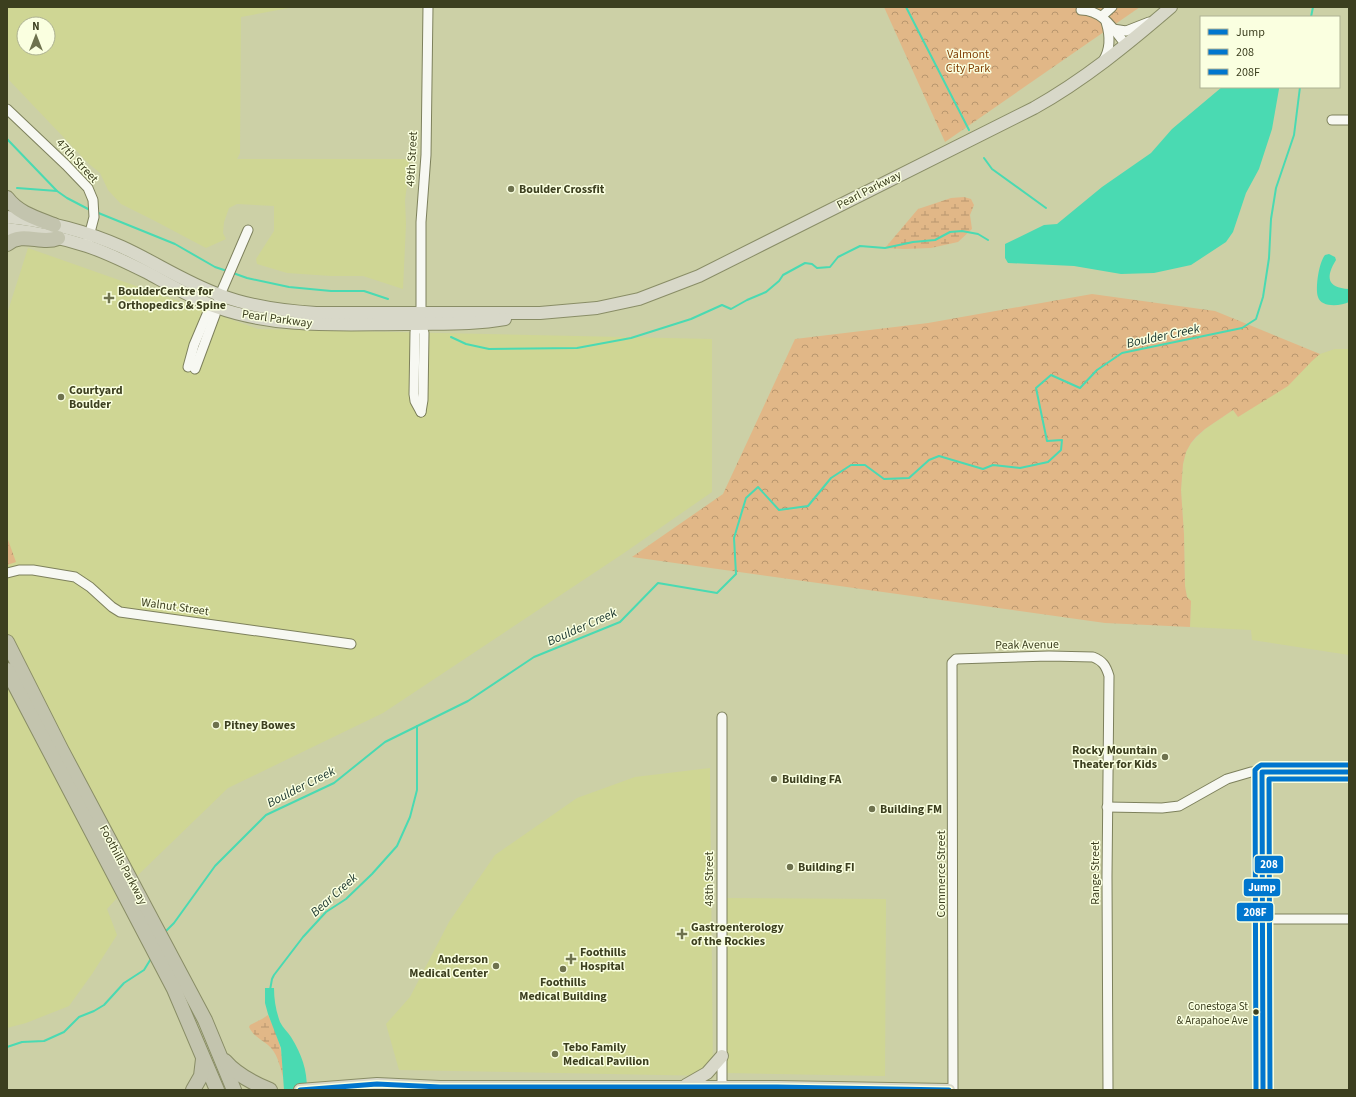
<svg xmlns="http://www.w3.org/2000/svg" width="1356" height="1097" viewBox="0 0 1356 1097" font-family="'Source Sans 3',sans-serif">
<style>
.built{fill:#cfd694;fill-rule:evenodd}
.forest{fill:url(#forest-crowns)}
.wetland{fill:url(#wetland-marsh)}
.water{fill:#4adab2}
.lines{fill:none;stroke-linecap:round;stroke-linejoin:round}
.stream{stroke:#4adab2;stroke-width:2}
.minor-casing{stroke:#7d805c;stroke-width:11}
.major-casing{stroke:#898d66;stroke-width:14}
.highway-casing{stroke:#898d66;stroke-width:16}
.minor{stroke:#f7f8f2;stroke-width:9}
.major{stroke:#d8d8c9;stroke-width:12}
.highway{stroke:#c3c4ae;stroke-width:14}
.bus-1-casing{stroke:#faffe0;stroke-width:8}
.bus-2-casing{stroke:#faffe0;stroke-width:8}
.bus-3-casing{stroke:#faffe0;stroke-width:8}
.bus-1{stroke:#0076ce;stroke-width:5}
.bus-2{stroke:#0076ce;stroke-width:5}
.bus-3{stroke:#0076ce;stroke-width:5}
.poi-dot{fill:#6e724e;stroke:#faffe0;stroke-width:1.5}
.bus-dot{fill:#3c3f1f;stroke:#faffe0;stroke-width:1.5}
.labels{text-anchor:middle;dominant-baseline:central;stroke-width:3;stroke-linejoin:round;paint-order:stroke}
.bus-label{font-size:11px;fill:#3c3f1f;stroke:#faffe0;text-anchor:end}
.park-label{font-size:12px;fill:#824107;stroke:#faffe0}
.street-label{font-size:12px;fill:#3c3f1f;stroke:#faffe0}
.poi-label{font-size:12px;font-weight:bold;fill:#3c3f1f;stroke:#faffe0;text-anchor:start}
.water-label{font-size:13px;font-style:italic;fill:#1a352d;stroke:#faffe0}
.line-badge{stroke:#faffe0;stroke-width:1.5}
.badge-label{font-size:11px;text-anchor:middle;font-weight:bold;fill:#fff}
</style>
<defs>
<pattern id="forest-crowns" width="20" height="18" patternUnits="userSpaceOnUse"><rect width="20" height="18" fill="#e1b787"/><path d="M2 6a3 3 0 1 1 6 0M12 15a3 3 0 1 1 6 0" fill="none" stroke="#b8966e"/></pattern>
<pattern id="wetland-marsh" width="20" height="14" patternUnits="userSpaceOnUse"><rect width="20" height="14" fill="#e1b787"/><path d="M1 5h8M5 5V1M11 12h8M15 12V8" fill="none" stroke="#b8966e"/></pattern>
</defs>
<rect width="100%" height="100%" fill="#ccd0a6"/>
<g class="built">
<path d="M7 7H294L241 17 240 153 237 159H409V171L405 200 406 224 403 289 363 276H331L287 273 257 264 256 259 274 231V206L237 204 229 208 224 222 223 233 226 239 206 248 155 221 121 204 108 190 100 173 89 164 9 80V74H7ZM24 24H48V48H24Z"/>
<polygon points="28,248 258,329 712,339 712,492 624,553 383,713 228,788 137,876 107,909 117,935 92,974 69,1006 26,1023 7,1028 7,314"/>
<polygon points="1335,349 1349,349 1349,655 1252,640 1251,630 1190,627 1191,602 1187,597 1185,586 1184,534 1181,490 1183,464 1186,452 1191,443 1205,429 1233,410 1238,417 1320,354"/>
<polygon points="710,768 713,1076 399,1070 386,1024 410,997 449,922 495,855 577,798 635,777"/>
<polygon points="726,898 886,899 885,1076 726,1073"/>
</g>
<g class="forest">
<polygon points="884,7 1140,7 945,142"/>
<polygon points="1092,294 1215,311 1320,354 1312,361 1288,386 1238,417 1233,410 1205,429 1196,437 1191,443 1186,452 1183,464 1181,490 1184,534 1185,586 1187,597 1191,601 1190,627 1105,623 632,557 723,494 795,339 928,323"/>
<polygon points="7,537 16,562 7,565"/>
</g>
<g class="wetland">
<polygon points="964,197 971,199 974,205 970,215 972,229 958,242 931,248 904,249 885,248 918,209 951,198"/>
<path d="M268 1015C279 1037 283 1052 283 1077 280 1066 277 1052 268 1045 261 1039 253 1036 249 1027L250 1025 262 1019Z"/>
</g>
<g class="water">
<polygon points="1222,87 1279,87 1279,89 1272,129 1259,169 1246,193 1233,232 1226,242 1191,265 1154,273 1121,274 1074,266 1008,263 1005,258 1005,244 1044,225 1057,224 1102,187 1151,153 1172,129"/>
<path d="M1329 254 1335 257 1336 260C1326 276 1326 288 1349 289V302C1341 306 1321 308 1318 297 1315 288 1319 262 1325 255Z"/>
<path d="M265 988H274C274 1000 276 1011 280 1022 283 1028 288 1032 291 1037 302 1055 307 1069 307 1090H284L281 1048 268 1014 265 1003Z"/>
</g>
<g class="lines">
<g class="stream">
<polyline points="906,7 969,130"/>
<polyline points="1311,17 1313,7"/>
<polyline points="7,139 57,191 67,198 90,210"/>
<polyline points="984,158 992,169 1046,208"/>
<polyline points="17,188 57,191"/>
<polyline points="96,212 175,244 215,267 227,271"/>
<polyline points="233,273 247,278 289,287 331,291 364,291 388,299"/>
<polyline points="451,337 466,344 489,349 577,348 631,338 691,319 722,305 731,309 747,300 766,292 779,281 783,275 805,263 812,264 817,268 830,267 838,257 860,246 885,248 913,242 935,240 950,232 962,231 978,234 988,240"/>
<polyline points="165,932 174,923 215,866 266,815 334,783 385,742 468,701 534,657 620,622 658,583 717,593 736,574 734,538 746,498 758,487 779,510 808,506 831,478 851,465 865,465 884,479 909,478 929,460 939,456 983,469 993,465 1020,468 1048,462 1061,450 1062,440 1047,441 1036,388 1051,375 1080,388 1097,370 1122,353 1242,328 1256,319 1263,297 1269,258 1271,219 1276,188 1294,135 1300,87"/>
<polyline points="270,990 272,979 274,975 303,937 326,912 346,899 372,874 397,846 410,817 417,790 417,726"/>
<polyline points="7,1047 22,1042 44,1041 64,1032 79,1017 94,1011 104,1005 124,983 144,970 152,957"/>
</g>
<defs>
<g id="minor">
<path d="M1081 10C1103 10 1114 30 1126 45"/>
<polyline points="1102,16 1112,7"/>
<polyline points="1113,29 1126,31 1149,22"/>
<path d="M1103 61C1111 49 1110 35 1106 22"/>
<polyline points="7,109 66,165 88,188 93,200 94,217 88,240"/>
<polyline points="1332,120 1349,120"/>
<polyline points="188,367 194,345 208,312 216,307"/>
<polyline points="195,369 215,315 220,295 248,230"/>
<polyline points="421,412 423,400 424,333 421,324 421,222 426,155 428,7"/>
<polyline points="421,412 415,401 414,394 415,332 421,324"/>
<polyline points="7,573 19,570 33,570 75,577 90,587 112,607 120,612 351,644"/>
<polyline points="722,717 722,1090"/>
<polyline points="1262,772 1263,1090"/>
<polyline points="1107,807 1162,808 1179,806 1227,779 1251,772 1349,772"/>
<polyline points="1263,919 1349,919"/>
<path d="M953 1090 952 663 956 659 1049 656 1093 657C1103 661 1106 666 1109 676L1107 876 1108 1090"/>
</g>
<g id="major">
<path d="M7 217C46 221 86 231 122 247 155 262 186 283 220 295 251 307 283 311 316 313H540L597 308 639 299 699 276 1034 108C1084 80 1128 44 1171 7"/>
<path d="M7 229C34 232 62 238 87 246 108 253 128 263 148 273 170 285 192 298 216 307 277 329 342 324 405 324 438 323 472 325 505 319"/>
<polyline points="686,1085 707,1073 722,1056"/>
<polyline points="300,1090 377,1084 440,1087 777,1087 949,1090"/>
</g>
<g id="highway">
<path d="M7 198C18 213 36 218 54 225"/>
<path d="M7 244C23 231 41 245 58 238"/>
<polyline points="7,642 61,749 205,1020 234,1090"/>
<polyline points="7,670 174,989 217,1090"/>
<path d="M225 1061C237 1075 253 1083 270 1090"/>
<polyline points="193,1090 201,1076 203,1059"/>
</g>
</defs>
<use href="#minor" class="minor-casing"/>
<use href="#major" class="major-casing"/>
<use href="#highway" class="highway-casing"/>
<use href="#minor" class="minor"/>
<use href="#major" class="major"/>
<use href="#highway" class="highway"/>
<defs>
<g id="bus-1">
<polyline points="300,1090 377,1084 440,1087 777,1087 949,1090"/>
<polyline points="1263,1090 1262,772 1349,772"/>
</g>
<polyline id="bus-2" points="1270,1090 1269,779 1349,779"/>
<polyline id="bus-3" points="1256,1090 1255,770 1258,767 1261,765 1349,765"/>
</defs>
<use href="#bus-1" class="bus-1-casing"/>
<use href="#bus-2" class="bus-2-casing"/>
<use href="#bus-3" class="bus-3-casing"/>
<use href="#bus-1" class="bus-1"/>
<use href="#bus-2" class="bus-2"/>
<use href="#bus-3" class="bus-3"/>
</g>
<g class="poi-dot">
<circle cx="511" cy="189" r="4"/>
<path d="M107 292h4v4h4v4h-4v4h-4v-4h-4v-4h4z"/>
<circle cx="61" cy="397" r="4"/>
<circle cx="216" cy="725" r="4"/>
<circle cx="1165" cy="757" r="4"/>
<circle cx="774" cy="779" r="4"/>
<circle cx="872" cy="809" r="4"/>
<circle cx="790" cy="867" r="4"/>
<path d="M680 928h4v4h4v4h-4v4h-4v-4h-4v-4h4z"/>
<path d="M569 953h4v4h4v4h-4v4h-4v-4h-4v-4h4z"/>
<circle cx="496" cy="966" r="4"/>
<circle cx="563" cy="969" r="4"/>
<circle cx="555" cy="1054" r="4"/>
</g>
<circle class="bus-dot" cx="1256" cy="1012" r="3.5"/>
<g class="labels">
<g class="bus-label">
<text x="1248" y="1006">Conestoga St<tspan x="1248" dy="14">&amp; Arapahoe Ave</tspan></text>
</g>
<g class="park-label">
<text x="968" y="54">Valmont<tspan x="968" dy="14">City Park</tspan></text>
</g>
<g class="street-label">
<text transform="translate(412 159) rotate(-87)">49th Street</text>
<text transform="translate(77 161) rotate(47)">47th Street</text>
<text transform="translate(869 190) rotate(-27)">Pearl Parkway</text>
<text transform="translate(277 319) rotate(8)">Pearl Parkway</text>
<text transform="translate(175 607) rotate(8)">Walnut Street</text>
<text transform="translate(1027 645) rotate(-1)">Peak Avenue</text>
<text transform="translate(123 865) rotate(62)">Foothills Parkway</text>
<text transform="translate(1095 873) rotate(-90)">Range Street</text>
<text transform="translate(941 874) rotate(-90)">Commerce Street</text>
<text transform="translate(709 879) rotate(-90)">48th Street</text>
</g>
<g class="poi-label">
<text x="519" y="189">Boulder Crossfit</text>
<text x="118" y="291">BoulderCentre for<tspan x="118" dy="14">Orthopedics &amp; Spine</tspan></text>
<text x="69" y="390">Courtyard<tspan x="69" dy="14">Boulder</tspan></text>
<text x="224" y="725">Pitney Bowes</text>
<text x="1157" y="750" text-anchor="end">Rocky Mountain<tspan x="1157" dy="14">Theater for Kids</tspan></text>
<text x="782" y="779">Building FA</text>
<text x="880" y="809">Building FM</text>
<text x="798" y="867">Building FI</text>
<text x="691" y="927">Gastroenterology<tspan x="691" dy="14">of the Rockies</tspan></text>
<text x="580" y="952">Foothills<tspan x="580" dy="14">Hospital</tspan></text>
<text x="488" y="959" text-anchor="end">Anderson<tspan x="488" dy="14">Medical Center</tspan></text>
<text x="563" y="982" text-anchor="middle">Foothills<tspan x="563" dy="14">Medical Building</tspan></text>
<text x="563" y="1047">Tebo Family<tspan x="563" dy="14">Medical Pavilion</tspan></text>
</g>
<g class="water-label">
<text transform="translate(1163 336) rotate(-12)">Boulder Creek</text>
<text transform="translate(582 627) rotate(-24)">Boulder Creek</text>
<text transform="translate(301 787) rotate(-27)">Boulder Creek</text>
<text transform="translate(334 895) rotate(-42)">Bear Creek</text>
</g>
</g>
<g class="line-badge">
<rect x="1254" y="855" width="30" height="19" rx="4" fill="#0076ce"/>
<rect x="1243" y="878" width="38" height="19" rx="4" fill="#0076ce"/>
<rect x="1236" y="902" width="38" height="20" rx="4" fill="#0076ce"/>
</g>
<g class="badge-label">
<text x="1269" y="868">208</text>
<text x="1262" y="891">Jump</text>
<text x="1255" y="916">208F</text>
</g>
<rect width="1356" height="1097" fill="none" stroke="#3c3f1f" stroke-width="16"/>
<rect x="1200" y="16" width="140" height="72" fill="#faffe0" stroke="#aeb293"/>
<rect x="1208" y="29" width="20" height="6" fill="#0076ce" stroke="#aeb293"/>
<text x="1236" y="36" font-size="12" fill="#3c3f1f">Jump</text>
<rect x="1208" y="49" width="20" height="6" fill="#0076ce" stroke="#aeb293"/>
<text x="1236" y="56" font-size="12" fill="#3c3f1f">208</text>
<rect x="1208" y="69" width="20" height="6" fill="#0076ce" stroke="#aeb293"/>
<text x="1236" y="76" font-size="12" fill="#3c3f1f">208F</text>
<g transform="translate(36 36)"><circle r="19" fill="#faffe0" stroke="#aeb293"/>
<path d="M0-3L7 15L0 10L-7 15Z" fill="#6e724e"/>
<text y="-6" font-size="11" font-weight="bold" text-anchor="middle" fill="#3c3f1f">N</text>
</g>
</svg>
